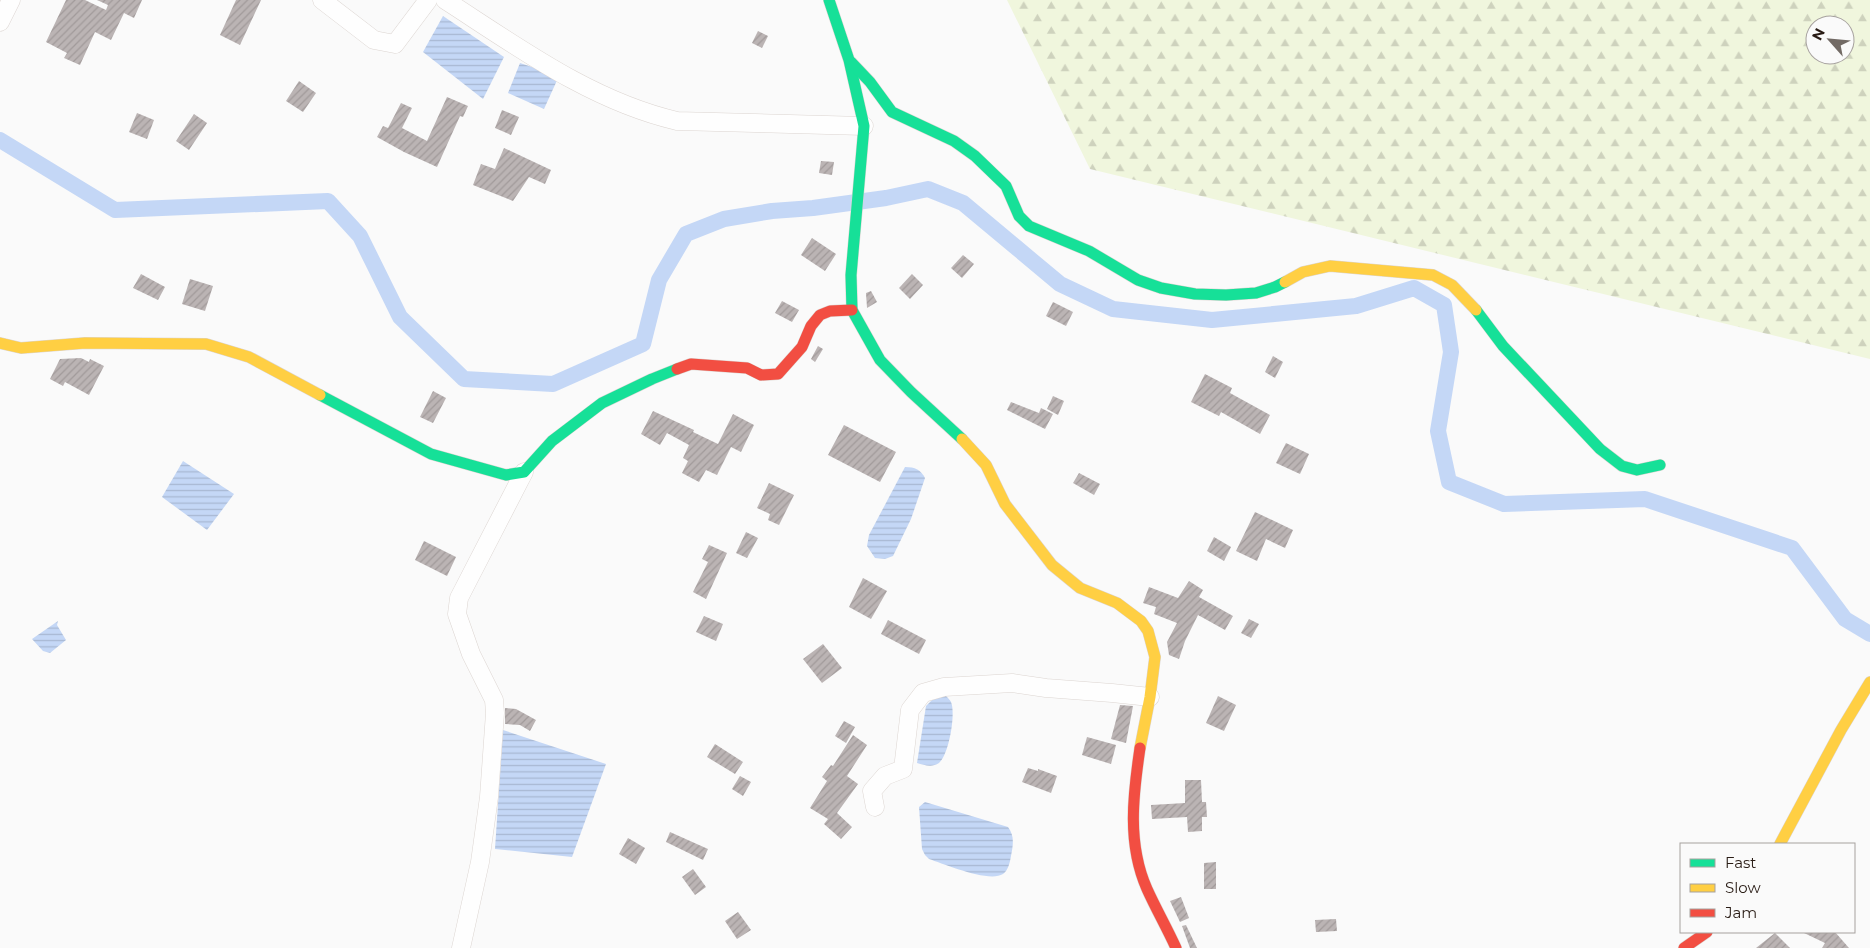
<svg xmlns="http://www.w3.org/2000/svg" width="1870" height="948" viewBox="0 0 1870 948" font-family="Montserrat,sans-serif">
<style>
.forest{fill:url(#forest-firs);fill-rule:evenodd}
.water{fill:url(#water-rules)}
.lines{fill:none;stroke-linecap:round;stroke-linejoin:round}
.canal{stroke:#c4d7f6;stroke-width:16}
.building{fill:url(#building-hatch)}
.street-casing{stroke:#dcd5d1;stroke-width:19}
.fast-casing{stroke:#dcd5d1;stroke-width:12}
.slow-casing{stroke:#dcd5d1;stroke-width:12}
.jam-casing{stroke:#dcd5d1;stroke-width:12}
.street{stroke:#fefefe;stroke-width:18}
.fast{stroke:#16e098;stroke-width:11}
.slow{stroke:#ffcf43;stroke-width:11}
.jam{stroke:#f24e42;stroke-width:11}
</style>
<defs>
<pattern id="forest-firs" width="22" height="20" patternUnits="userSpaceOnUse" patternTransform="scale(1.25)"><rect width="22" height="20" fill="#f0f6dd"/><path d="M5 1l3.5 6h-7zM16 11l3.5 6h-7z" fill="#ced2bd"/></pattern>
<pattern id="water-rules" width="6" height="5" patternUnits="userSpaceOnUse" patternTransform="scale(1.25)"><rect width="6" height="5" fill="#c4d7f6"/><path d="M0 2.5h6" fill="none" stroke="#a8b8d2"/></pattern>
<pattern id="building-hatch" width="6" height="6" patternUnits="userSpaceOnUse" patternTransform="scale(1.25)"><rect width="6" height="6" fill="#bbb4b4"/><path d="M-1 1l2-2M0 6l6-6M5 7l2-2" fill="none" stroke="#a19a9a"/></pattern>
</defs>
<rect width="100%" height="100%" fill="#fafafa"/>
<path class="forest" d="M1007 0H1870V359L1090 169ZM1815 25H1845V55H1815Z"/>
<g class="water">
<polygon points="443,16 504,57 483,99 423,52"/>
<polygon points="520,63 559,76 544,109 508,93"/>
<polygon points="183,461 234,494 207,530 162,497"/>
<path d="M905 467C915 467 921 470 925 478L911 519 893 556 885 559 875 558 867 546 869 535Z"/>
<polygon points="58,621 57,625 66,640 50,653 43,651 32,639"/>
<path d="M936 696H946C948 698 950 700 951 702 956 713 949 755 939 763 932 768 924 765 917 763L926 706Z"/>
<polygon points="503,730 606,764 572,857 495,849"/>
<path d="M925 802 1008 827C1015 836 1013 846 1011 856 1010 862 1008 871 1003 874 989 883 944 864 929 859L925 855 922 849 919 807Z"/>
</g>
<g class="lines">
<polyline class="canal" points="0,140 115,210 328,201 360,236 400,317 464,379 553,384 643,344 659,280 686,234 724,219 772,211 813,208 886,198 928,189 963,203 1060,284 1113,309 1212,320 1356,306 1414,288 1444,305 1451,352 1438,431 1449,482 1504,504 1645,499 1792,548 1845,619 1870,634"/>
</g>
<g class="building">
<polygon points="66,0 85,0 106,10 108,5 97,0 142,0 134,18 124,13 111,40 95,32 80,65 64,58 67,53 46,42"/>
<polygon points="236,0 261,0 240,45 220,35"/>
<polygon points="758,31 768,36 762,48 752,43"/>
<polygon points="299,81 316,93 303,112 286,101"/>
<polygon points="447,97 468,106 463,117 460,116 437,167 404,152 377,137 383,126 388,128 401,103 412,108 402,128 427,141"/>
<polygon points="502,110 519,117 511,135 495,128"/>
<polygon points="137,113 154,120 147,139 129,132"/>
<polygon points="194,114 207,123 189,150 176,141"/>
<polygon points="504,148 551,170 545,184 529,177 513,201 473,185 481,164 495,169"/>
<polygon points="821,161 834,162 832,175 819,173"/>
<polygon points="812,238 836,254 825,271 801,255"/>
<polygon points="963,255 974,264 962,278 951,268"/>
<polygon points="141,274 165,287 158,300 133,288"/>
<polygon points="912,274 923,285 910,299 899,288"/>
<polygon points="190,279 213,286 205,311 182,304"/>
<polygon points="871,291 877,302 867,308 866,293"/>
<polygon points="782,301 799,310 792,322 775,313"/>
<polygon points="1053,302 1073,312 1066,326 1046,316"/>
<polygon points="818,346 823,349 815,362 811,359"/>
<polygon points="1273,356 1283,362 1275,378 1265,372"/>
<polygon points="81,358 89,362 90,359 104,366 89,395 65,382 63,386 50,379 60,359"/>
<polygon points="1205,374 1232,388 1230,393 1270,415 1260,434 1221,412 1219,416 1191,402"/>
<polygon points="433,391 446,398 433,423 420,417"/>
<polygon points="1053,396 1064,401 1058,415 1047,409"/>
<polygon points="1011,402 1039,413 1041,408 1053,414 1045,429 1007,410"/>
<polygon points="653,411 694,430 693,432 718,444 733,414 754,425 741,452 731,447 717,475 706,470 699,482 682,473 688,461 683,458 689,445 667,433 660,445 641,434"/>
<polygon points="844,425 896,452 880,482 828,455"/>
<polygon points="1286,443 1309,454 1300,474 1276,463"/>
<polygon points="1079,473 1100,484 1094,495 1073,483"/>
<polygon points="769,483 794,495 779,525 768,520 770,514 757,508"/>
<polygon points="1255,512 1293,530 1285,548 1266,539 1257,561 1236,551"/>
<polygon points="746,532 758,538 747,558 736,553"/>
<polygon points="1214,537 1231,547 1224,561 1207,551"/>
<polygon points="424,541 456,557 447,576 415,560"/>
<polygon points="709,545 727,553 706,599 693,592 708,562 702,559"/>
<polygon points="863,578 887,591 871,619 849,607"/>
<polygon points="1189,581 1203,590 1199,597 1233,616 1225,630 1198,615 1185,641 1179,659 1169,655 1167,642 1177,623 1154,614 1156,607 1143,603 1149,587 1178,598"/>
<polygon points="704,616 723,624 716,641 696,632"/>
<polygon points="1249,619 1259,624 1251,638 1241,633"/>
<polygon points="888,620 926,640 919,654 881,634"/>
<polygon points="823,644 842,668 822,683 803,659"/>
<polygon points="1218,696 1236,705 1224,731 1206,723"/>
<polygon points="1120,705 1133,706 1126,743 1111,739"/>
<polygon points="505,708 516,709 536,720 530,731 520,725 505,724"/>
<polygon points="844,721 855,727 846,743 835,736"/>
<polygon points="853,735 867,745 847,776 858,784 837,813 852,827 841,839 824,824 828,819 810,808 827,781 822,777 831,765 833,766"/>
<polygon points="1087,737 1116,745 1111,764 1082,755"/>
<polygon points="715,744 743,762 735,774 707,757"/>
<polygon points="1028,768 1038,771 1038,769 1057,776 1051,793 1022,782"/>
<polygon points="740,776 751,782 743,796 732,789"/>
<polygon points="1185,780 1201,780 1202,802 1206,802 1207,817 1202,817 1202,831 1188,832 1187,817 1152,819 1151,805 1185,803"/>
<polygon points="670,832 708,849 703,860 666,842"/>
<polygon points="628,838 645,848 636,864 619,854"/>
<polygon points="1216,862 1216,889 1204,889 1204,863"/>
<polygon points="693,869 706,887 695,895 682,877"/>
<polygon points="1181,897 1189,918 1180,922 1170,901"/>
<polygon points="738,912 751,930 737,939 725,921"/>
<polygon points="1336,919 1337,931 1316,932 1315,920"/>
<polygon points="1186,925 1197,948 1190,948 1182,926"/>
<polygon points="1802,932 1835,932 1849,948 1822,948 1825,943"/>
<polygon points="1775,933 1790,948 1756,948"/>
</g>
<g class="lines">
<defs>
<g id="street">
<polyline points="322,0 374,40 395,44 428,0"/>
<path d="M445 0C518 47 591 101 677 121L864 126"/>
<polyline points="0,22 11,0"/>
<polyline points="875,807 872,791 885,776 903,769 910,710 923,693 944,687 1012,683 1046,688 1112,693 1150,697"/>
<polyline points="461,948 480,862 489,797 495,713 494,700 471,654 457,614 459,598 524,472"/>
</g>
<g id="fast">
<polyline points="829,0 849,60 864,126 851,275 852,310 880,360 911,392 962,439"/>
<polyline points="851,62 870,82 892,112 954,141 975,156 1006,186 1019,216 1029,226 1089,251 1138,280 1161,288 1195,294 1226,295 1256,293 1275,287 1285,282"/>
<polyline points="1476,310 1503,346 1600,449 1622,466 1637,470 1660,465"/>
<polyline points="320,395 431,454 506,475 524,472 552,441 602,403 652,379 677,369"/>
</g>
<g id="slow">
<polyline points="1285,282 1303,272 1330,266 1433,275 1452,285 1476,310"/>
<polyline points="0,343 21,348 85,343 206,344 249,357 320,395"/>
<polyline points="962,439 986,465 1005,504 1052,565 1080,588 1117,603 1141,621 1148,631 1155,657 1150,697 1140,748"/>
<polyline points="1780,844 1841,730 1870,682"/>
</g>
<g id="jam">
<polyline points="677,369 691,364 747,368 761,375 778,374 802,347 811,326 820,315 830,311 852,310"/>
<path d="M1140 748C1133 795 1127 844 1147 889 1156 909 1167 928 1176 948"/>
<polyline points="1684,948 1707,932"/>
</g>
</defs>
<use href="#street" class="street-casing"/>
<use href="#fast" class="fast-casing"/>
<use href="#slow" class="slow-casing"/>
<use href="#jam" class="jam-casing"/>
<use href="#street" class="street"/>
<use href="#fast" class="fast"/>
<use href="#slow" class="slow"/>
<use href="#jam" class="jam"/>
</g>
<rect x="1680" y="843" width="175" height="90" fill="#fafafa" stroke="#a6a19e"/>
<rect x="1690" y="859" width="25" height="8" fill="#16e098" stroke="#a6a19e"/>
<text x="1725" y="868" font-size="15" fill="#291c15">Fast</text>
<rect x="1690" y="884" width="25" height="8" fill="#ffcf43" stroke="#a6a19e"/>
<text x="1725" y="893" font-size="15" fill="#291c15">Slow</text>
<rect x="1690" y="909" width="25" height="8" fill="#f24e42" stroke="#a6a19e"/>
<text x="1725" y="918" font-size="15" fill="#291c15">Jam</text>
<g transform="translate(1830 40) rotate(297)"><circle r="24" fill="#fafafa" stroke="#a6a19e"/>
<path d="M0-4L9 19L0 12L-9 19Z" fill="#726a65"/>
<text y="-8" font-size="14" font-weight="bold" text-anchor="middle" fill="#291c15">N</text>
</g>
</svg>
